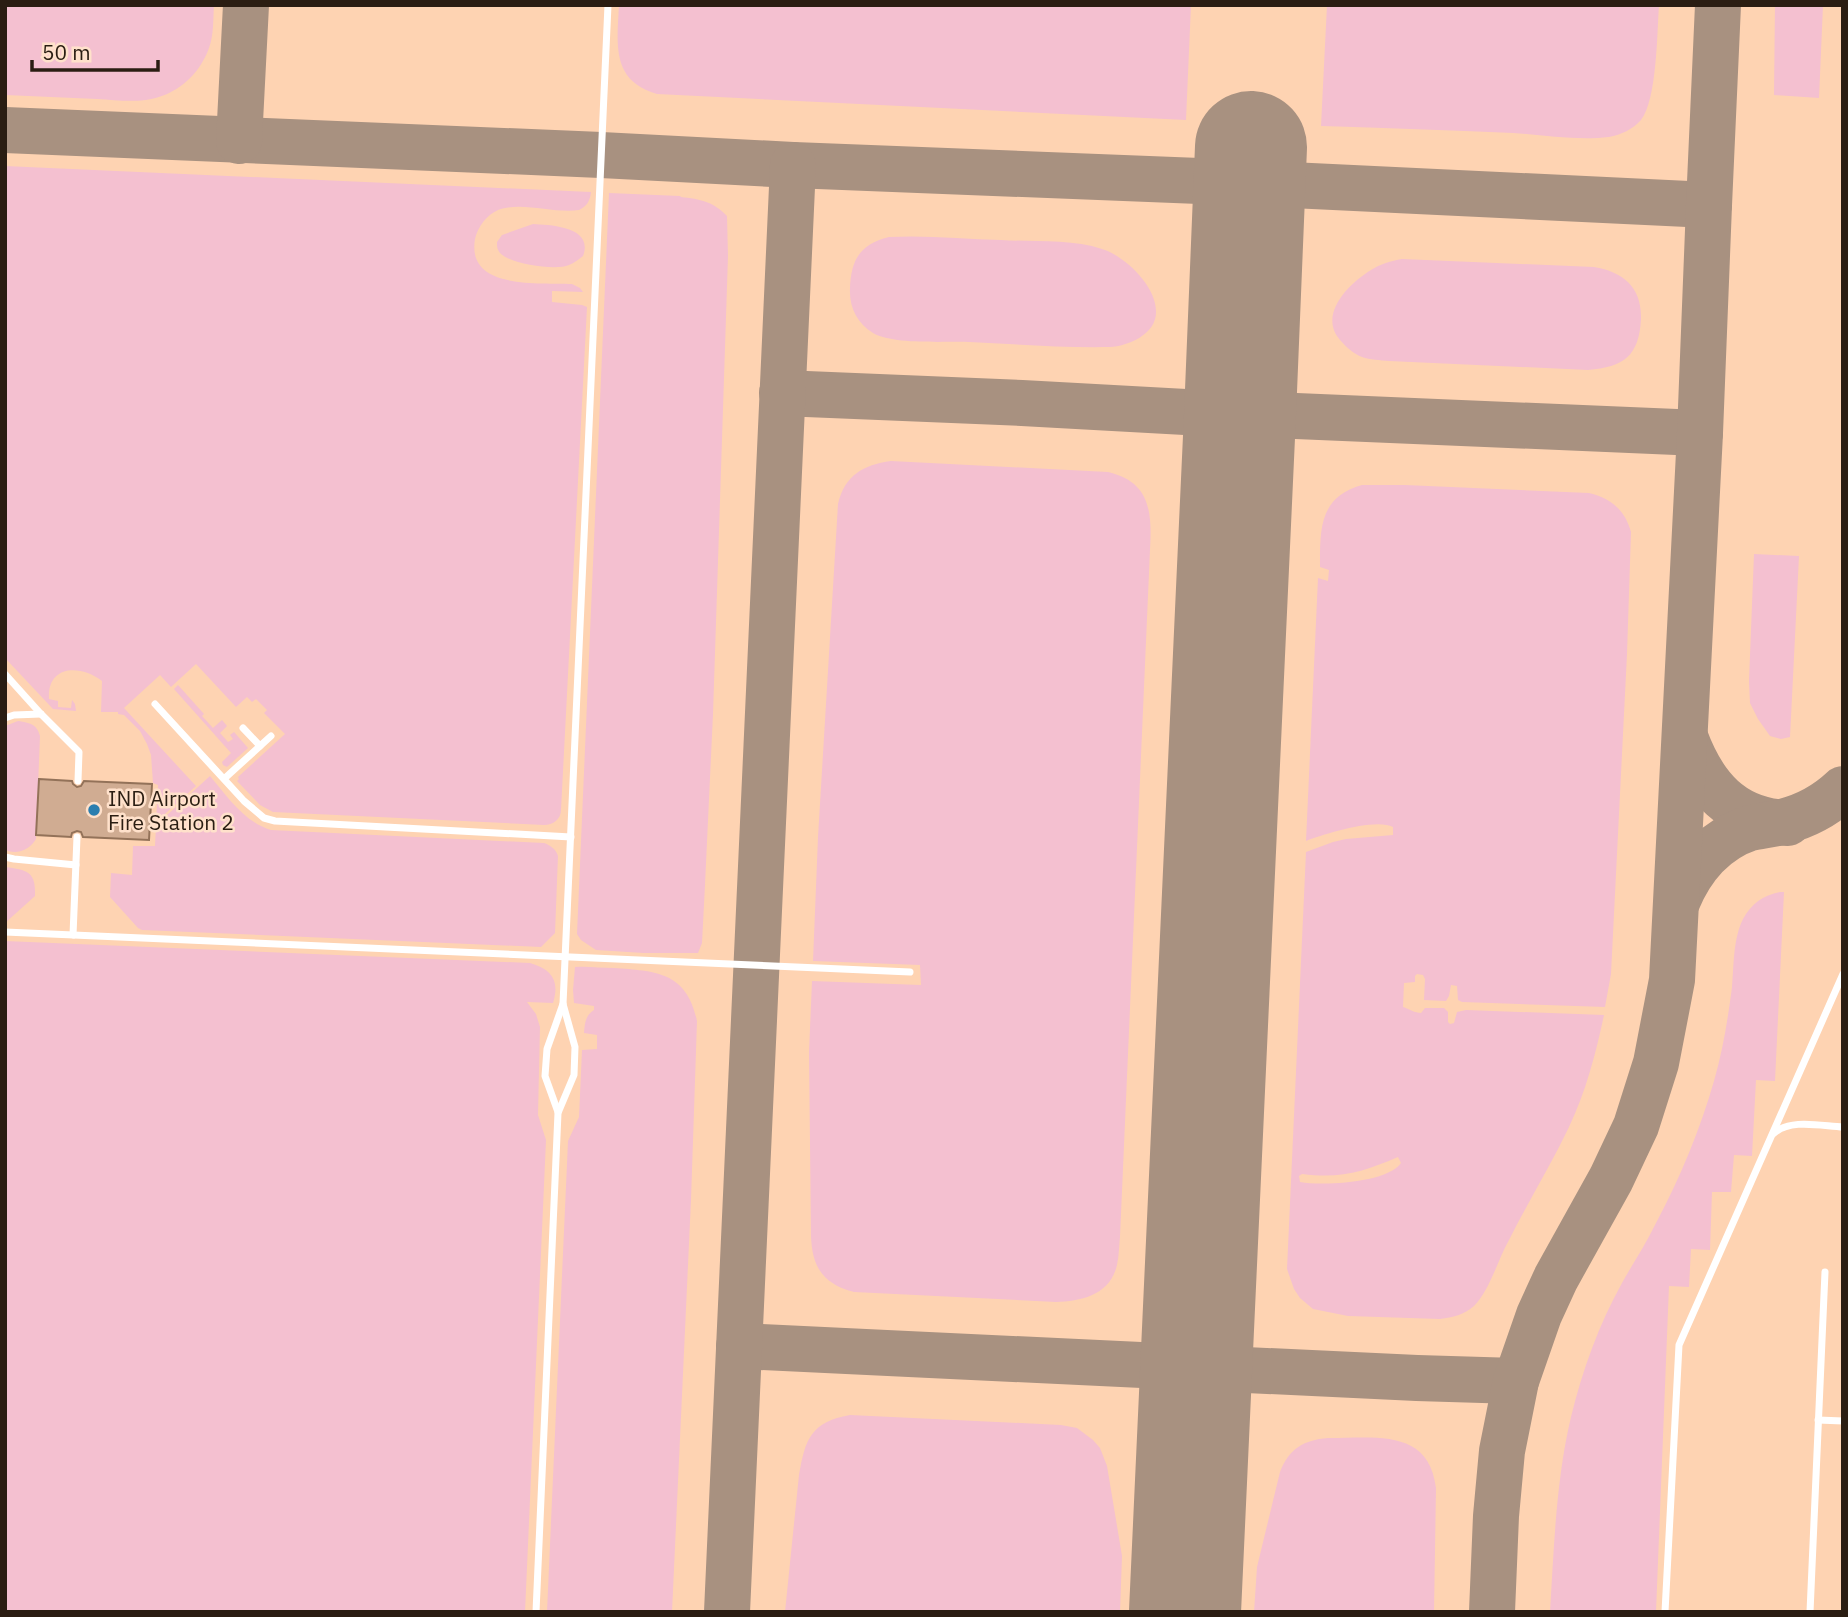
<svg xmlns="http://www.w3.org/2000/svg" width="1848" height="1617" viewBox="0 0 1848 1617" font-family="'IBM Plex Sans',sans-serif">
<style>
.built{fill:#fed3b2}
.green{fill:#f4c0d0;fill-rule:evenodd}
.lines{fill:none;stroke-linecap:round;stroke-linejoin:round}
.taxiway{stroke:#a89180;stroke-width:46}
.runway{stroke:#a89180;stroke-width:112}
.building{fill:#d0ac92;stroke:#937259;stroke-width:2}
.lane{stroke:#fff;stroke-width:7}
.poi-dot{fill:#2b7eaf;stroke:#ffe1cb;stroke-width:2.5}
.labels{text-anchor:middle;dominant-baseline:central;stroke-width:5;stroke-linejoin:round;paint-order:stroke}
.poi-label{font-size:21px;fill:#2a1d12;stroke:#ffe1cb;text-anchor:start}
</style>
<rect width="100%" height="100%" fill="#ffe1cb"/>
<rect class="built" x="5" y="5" width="1838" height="1607"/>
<g class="green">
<path d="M5 5H214C213 19 214 34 209 48 199 76 175 96 146 100 130 102 113 100 97 99 66 98 36 96 5 95Z"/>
<path d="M619 5H1191L1186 120 657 94C611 81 617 44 619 5Z"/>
<path d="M1327 5H1659C1657 33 1657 100 1641 120 1633 129 1621 135 1609 137 1578 141 1544 135 1513 133 1449 130 1385 128 1321 126Z"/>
<polygon points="1775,5 1823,5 1819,98 1774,95"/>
<path d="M5 166 591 192C590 201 587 206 579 210 554 214 522 201 498 210 487 215 478 226 475 239 466 291 541 282 572 284L580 288 583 292 552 291V302L582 305 587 307 561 810C561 819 553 825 544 825L273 812 260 805 237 781 239 779 238 777 285 734 264 713 267 710 256 699 252 702 247 697 236 707 196 664 171 687 160 675 124 708 196 786 156 822 158 785 153 783 151 755 147 744 140 731 124 715 118 714V712H101L102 681C80 664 47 665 49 699L58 701V707L71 708 72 700 75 704 76 711 53 709 5 658Z"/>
<path d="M609 193 680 196 681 197C700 199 714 202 727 216L728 256 713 714 705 885 702 943 698 953H644L596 950 581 940 577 934Z"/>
<path d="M533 224C552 225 594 227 583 256 579 259 574 263 569 265 556 271 510 264 500 253 497 249 497 247 497 242L502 235Z"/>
<path d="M889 237C926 235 964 239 1001 240 1034 242 1071 239 1102 249 1125 256 1156 286 1156 311 1157 334 1128 346 1110 347 1063 348 1016 344 969 342 944 341 894 345 873 333 857 323 849 307 850 288 851 260 860 244 889 237Z"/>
<path d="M1402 259 1594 267C1624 272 1642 288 1641 319 1639 356 1624 367 1588 370L1389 361C1380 360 1370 360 1362 357 1354 354 1346 347 1340 340 1318 315 1348 284 1371 270 1380 264 1391 261 1402 259Z"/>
<path d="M891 461 1108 472C1151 482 1152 513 1150 550L1120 1237C1119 1246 1119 1256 1117 1265 1110 1295 1082 1301 1056 1302L854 1292C823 1284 812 1267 811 1236L809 1052 812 981 921 985 920 965 813 961 818 837 838 504C845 475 863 465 891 461Z"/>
<path d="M1362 485H1405L1589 493C1611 498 1625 510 1631 532L1627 654 1611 974 1605 1007 1462 1002 1458 1000 1457 986 1451 985 1449 996 1446 1001 1424 1000 1425 979 1423 975 1417 974 1415 976V982L1404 983 1403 1007C1409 1009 1415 1013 1421 1013L1425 1008H1444L1448 1012V1022L1450 1024 1454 1023 1457 1012 1466 1010 1604 1015C1596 1053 1586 1091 1569 1127 1551 1165 1528 1202 1509 1240 1498 1259 1490 1290 1474 1306 1464 1315 1453 1317 1440 1319L1348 1316 1313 1309 1300 1298 1294 1289 1287 1269 1306 852 1333 842 1346 839 1393 835V827C1375 818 1325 834 1306 841L1318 578 1328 581 1329 570 1320 567C1320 529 1319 497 1362 485ZM1398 1157 1401 1163C1387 1183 1323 1186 1300 1182L1299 1176 1302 1174C1341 1179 1363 1172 1398 1157Z"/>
<polygon points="1754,554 1799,556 1790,737 1781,739 1770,736 1758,719 1750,703 1749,681"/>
<polygon points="178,685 204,714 202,716 213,728 222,720 227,726 220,733 228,742 233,739 230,735 234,732 248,748 227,767 223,765 222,762 231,753 174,689"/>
<path d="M18 721C30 723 37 724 40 736L36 839C29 850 18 855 5 850V726Z"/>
<path d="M210 776C227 796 244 822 271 830L544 843C550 845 556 849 558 856L555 933 541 947 142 930 138 928 110 897 111 873 132 875 133 846H155L156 825Z"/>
<path d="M5 867C27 870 36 871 35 896L5 923Z"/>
<path d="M1780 892H1784L1775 1081 1756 1080 1752 1156 1734 1155 1731 1192H1712L1710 1250 1691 1249 1689 1287 1669 1286 1656 1612H1550C1554 1547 1556 1480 1571 1417 1582 1371 1599 1324 1622 1283 1633 1263 1646 1244 1656 1223 1680 1178 1700 1130 1714 1081 1723 1050 1728 1018 1732 987 1734 965 1733 939 1743 919 1751 904 1763 895 1780 892Z"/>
<path d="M5 941 530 963C552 969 560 981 553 1003L527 1002 536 1014 540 1027 538 1115 546 1140 525 1612H5Z"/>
<path d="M575 967C588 966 601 968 614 968 656 971 687 972 697 1021L691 1200 672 1612H547L568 1141 579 1117 582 1050 597 1049V1035L584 1033C585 1023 585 1016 594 1010V1006L574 1003 573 990Z"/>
<path d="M850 1415 1061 1425 1077 1428 1093 1440 1100 1448 1107 1466 1122 1556 1120 1612H785L799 1475C805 1439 811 1422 850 1415Z"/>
<path d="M1328 1438C1375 1438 1429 1428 1436 1488L1434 1612H1254L1257 1567 1280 1472C1289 1449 1303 1440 1328 1438Z"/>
</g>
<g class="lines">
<g class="taxiway">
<polyline points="5,130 601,155 793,165 1250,183 1709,205"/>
<polyline points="239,141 246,5"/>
<polyline points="782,393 1022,403 1240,415 1296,416 1700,433"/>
<path d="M1685 737C1703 786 1732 821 1788 823"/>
<path d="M1677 902C1691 868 1714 840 1750 828 1759 826 1768 825 1777 823 1802 818 1825 806 1843 789"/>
<polyline points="739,1346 1417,1378 1516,1381"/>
<polyline points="727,1612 793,165"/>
<polyline points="1492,1612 1496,1516 1502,1451 1516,1381 1539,1315 1556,1278 1611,1179 1636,1126 1656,1063 1672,980 1700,433 1709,205 1718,5"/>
</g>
<polyline class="runway" points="1185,1612 1240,415 1251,147"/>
</g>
<polygon class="building" points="39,779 72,781 73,784 77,787 81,786 84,781 152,784 149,840 83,837 81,832 77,831 72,833 71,837 36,835"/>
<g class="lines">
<g class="lane">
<polyline points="5,674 41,714 79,752 78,781"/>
<polyline points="155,704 244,801 264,818 275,821 571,837"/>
<polyline points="5,718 14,715 41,714"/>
<polyline points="243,728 260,746"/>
<polyline points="225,778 271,736"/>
<polyline points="5,857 14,859 76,865"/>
<polyline points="5,932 910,972"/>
<polyline points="73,935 77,837"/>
<polyline points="558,1112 545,1076 547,1049 563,1004"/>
<path d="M1773 1134C1790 1118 1821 1126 1843 1127"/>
<polyline points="1818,1420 1843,1421"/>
<polyline points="536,1612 558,1113 574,1075 575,1047 563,1004 608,5"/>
<polyline points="1665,1612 1679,1345 1843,974"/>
<polyline points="1810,1612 1825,1272"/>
</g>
</g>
<circle class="poi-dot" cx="94" cy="810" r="7"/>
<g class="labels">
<g class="poi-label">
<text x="108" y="798">IND Airport<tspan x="108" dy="24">Fire Station 2</tspan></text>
</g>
</g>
<rect width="1848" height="1617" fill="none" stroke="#2a1d12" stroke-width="14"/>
<path d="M32 60v10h126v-10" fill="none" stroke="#2a1d12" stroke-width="3.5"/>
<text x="42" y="60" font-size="21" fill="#2a1d12" stroke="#ffe1cb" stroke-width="5" paint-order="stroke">50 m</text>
</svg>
